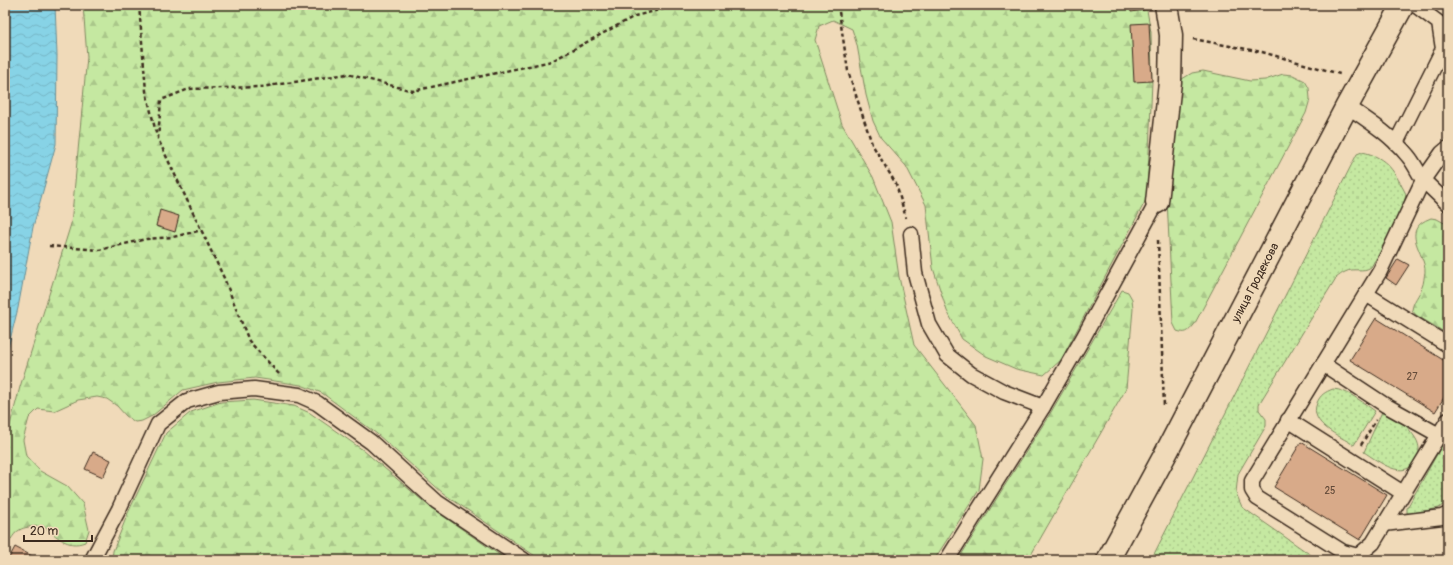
<svg xmlns="http://www.w3.org/2000/svg" width="1453" height="565" viewBox="0 0 1453 565" font-family="Pangolin,sans-serif">
<style>
.grass{fill:url(#grass-dots);stroke:#808960}
.forest{fill:url(#forest-firs);stroke:#808960}
.water{fill:url(#water-waves);stroke:#698f96}
.building{fill:#d8aa89;stroke:#3b2a1e}
.lines{fill:none;stroke-linecap:round;stroke-linejoin:round}
.service-casing{stroke:#3b2a1e;stroke-width:17}
.minor-casing{stroke:#3b2a1e;stroke-width:25}
.secondary-casing{stroke:#3b2a1e;stroke-width:25}
.path{stroke:#3b2a1e;stroke-width:2.5;stroke-dasharray:4 3;stroke-linecap:butt}
.service{stroke:#f0dab9;stroke-width:14}
.minor{stroke:#f0dab9;stroke-width:22}
.secondary{stroke:#f0dab9;stroke-width:22}
.labels{text-anchor:middle;dominant-baseline:central;stroke-width:3;stroke-linejoin:round;paint-order:stroke}
.number-label{font-size:10px;fill:#624a39}
.street-label{font-size:12px;fill:#3b2a1e;stroke:#f0dab9}
</style>
<defs>
<pattern id="grass-dots" width="8" height="8" patternUnits="userSpaceOnUse"><rect width="8" height="8" fill="#c5e8a1"/><path d="M2 2h.1M6 6h.1" fill="none" stroke="#aac78a" stroke-width="1.8" stroke-linecap="round"/></pattern>
<pattern id="forest-firs" width="22" height="20" patternUnits="userSpaceOnUse"><rect width="22" height="20" fill="#c5e8a1"/><path d="M5 1l3.5 6h-7zM16 11l3.5 6h-7z" fill="#aac78a"/></pattern>
<pattern id="water-waves" width="16" height="10" patternUnits="userSpaceOnUse"><rect width="16" height="10" fill="#87d3e6"/><path d="M0 5q4-4 8 0t8 0" fill="none" stroke="#75b5c5"/></pattern>
</defs>
<rect width="100%" height="100%" fill="#f0dab9"/>
<filter id="ink" filterUnits="userSpaceOnUse"><feTurbulence type="fractalNoise" baseFrequency=".025" numOctaves="2"/><feDisplacementMap in="SourceGraphic" scale="8" xChannelSelector="R" yChannelSelector="G"/><feConvolveMatrix kernelMatrix="1 2 1 2 8 2 1 2 1" color-interpolation-filters="sRGB"/></filter>
<g filter="url(#ink)">
<g class="grass">
<path d="M1362 152C1388 157 1395 173 1406 194L1401 218 1371 267C1363 273 1354 267 1345 272 1342 273 1339 276 1336 278L1259 404V410L1266 419V426L1238 474 1236 493 1242 507 1318 560H1151L1357 154Z"/>
<path d="M1333 389C1348 390 1362 402 1375 411L1354 445C1340 436 1308 424 1317 403 1320 395 1325 392 1333 389Z"/>
<path d="M1385 405C1395 415 1408 426 1416 439 1420 446 1420 453 1416 459 1405 483 1378 461 1364 452Z"/>
<polygon points="1448,437 1448,501 1439,508 1411,514 1407,513 1407,508 1446,438"/>
</g>
<g class="forest">
<path d="M83 5H1146L1151 32 1152 81 1147 198 1061 360 1044 375 1016 369 986 356 962 339 947 311 933 268 926 205 906 166 881 138 873 121 866 95 857 45 852 29 833 20 819 26 815 40 842 124 873 177 891 222 899 277 914 345 976 425 983 459 979 490 934 560H541L444 494 377 434 322 393 301 385 255 378 218 382 183 390 152 416 142 421 135 422 126 416 117 406 107 399 97 397 78 400 54 411 38 409 29 418 23 440 26 456 40 471 67 486 83 504 89 530 85 542C67 549 57 536 43 526 19 527 17 528 5 549V444L20 387 71 224 87 57Z"/>
<path d="M1203 71 1250 81 1265 80 1283 74 1293 75 1305 81 1309 88 1310 99 1306 113 1194 325C1188 332 1186 334 1177 331L1173 323 1167 199 1179 90 1182 79 1192 73Z"/>
<path d="M1431 218 1437 219 1448 225 1447 332H1444L1416 315 1412 310C1413 301 1419 296 1422 287 1424 283 1424 276 1425 272 1426 253 1398 230 1431 218Z"/>
<polygon points="1122,290 1128,292 1132,299 1133,309 1126,389 1028,560 958,560 1051,412"/>
<polygon points="253,400 294,406 310,413 363,450 430,507 507,560 112,560 113,551 128,513 166,433 191,412 221,402"/>
</g>
<polygon class="water" points="5,5 55,5 57,55 56,144 33,227 18,308 5,360"/>
<g class="building">
<polygon points="1130,5 1151,5 1152,9 1131,12"/>
<polygon points="1149,23 1152,81 1134,82 1131,24"/>
<polygon points="160,210 179,216 175,232 156,226"/>
<polygon points="1398,259 1409,265 1396,285 1386,278"/>
<polygon points="1376,318 1448,363 1448,391 1435,412 1350,360"/>
<polygon points="1301,442 1387,495 1360,540 1274,487"/>
<polygon points="93,452 111,460 103,477 85,469"/>
<polygon points="15,547 32,556 30,560 8,560"/>
</g>
<g class="lines">
<defs>
<g id="service">
<path d="M1347 106C1369 121 1391 135 1408 156 1414 163 1418 172 1423 180L1380 271 1252 481V490L1257 498 1343 552 1358 556 1373 543 1448 420"/>
<polyline points="1396,143 1443,49 1439,23 1415,5"/>
<polyline points="1448,148 1442,153 1423,180 1448,204"/>
<polyline points="911,234 915,273 929,324 947,355 971,374 1004,392 1043,407"/>
<polyline points="1366,294 1448,345"/>
<polyline points="1323,364 1385,405 1439,435"/>
<polyline points="1288,420 1403,493"/>
<polyline points="1384,524 1442,517 1448,514"/>
<polyline points="92,560 119,509 158,424 187,401 219,392 254,389 299,395 317,403 371,442 437,502 524,560"/>
<polyline points="947,560 1043,407 1083,338 1157,202"/>
</g>
<polyline id="minor" points="1157,202 1170,82 1171,35 1166,5"/>
<g id="secondary">
<path id="s1" d="M1108 560 1165 455 1347 106 1403 5"/>
</g>
</defs>
<use href="#service" class="service-casing"/>
<use href="#minor" class="minor-casing"/>
<use href="#secondary" class="secondary-casing"/>
<g class="path">
<polyline points="139,5 146,91 157,137"/>
<polyline points="838,5 848,71 872,144 896,184 906,218"/>
<polyline points="987,5 1001,7 1003,5"/>
<polyline points="1193,39 1262,52 1340,74"/>
<polyline points="1158,240 1164,407"/>
<polyline points="49,246 99,250 146,239 173,237 202,230"/>
<polyline points="279,374 249,341 224,278 158,139 161,100 189,89 261,87 347,74 413,91 552,61 635,16 679,5"/>
<polyline points="1361,445 1376,420"/>
</g>
<use href="#service" class="service"/>
<use href="#minor" class="minor"/>
<use href="#secondary" class="secondary"/>
</g>
</g>
<g class="labels">
<g class="number-label">
<text x="1412" y="377">27</text>
<text x="1330" y="491">25</text>
</g>
<g class="street-label">
<text stroke="none"><textPath href="#s1" startOffset="314">улица Гродекова</textPath></text>
</g>
</g>
<rect width="1453" height="565" fill="none" stroke="#f0dab9" stroke-width="20"/>
<rect x="10" y="10" width="1433" height="545" fill="none" stroke="#3b2a1e" stroke-width="1.5" filter="url(#ink)"/>
<path d="M24 535v6h68v-6" fill="none" stroke="#3b2a1e" stroke-width="2"/>
<text x="30" y="535" font-size="12" fill="#3b2a1e" stroke="#f0dab9" stroke-width="3" paint-order="stroke">20 m</text>
</svg>
